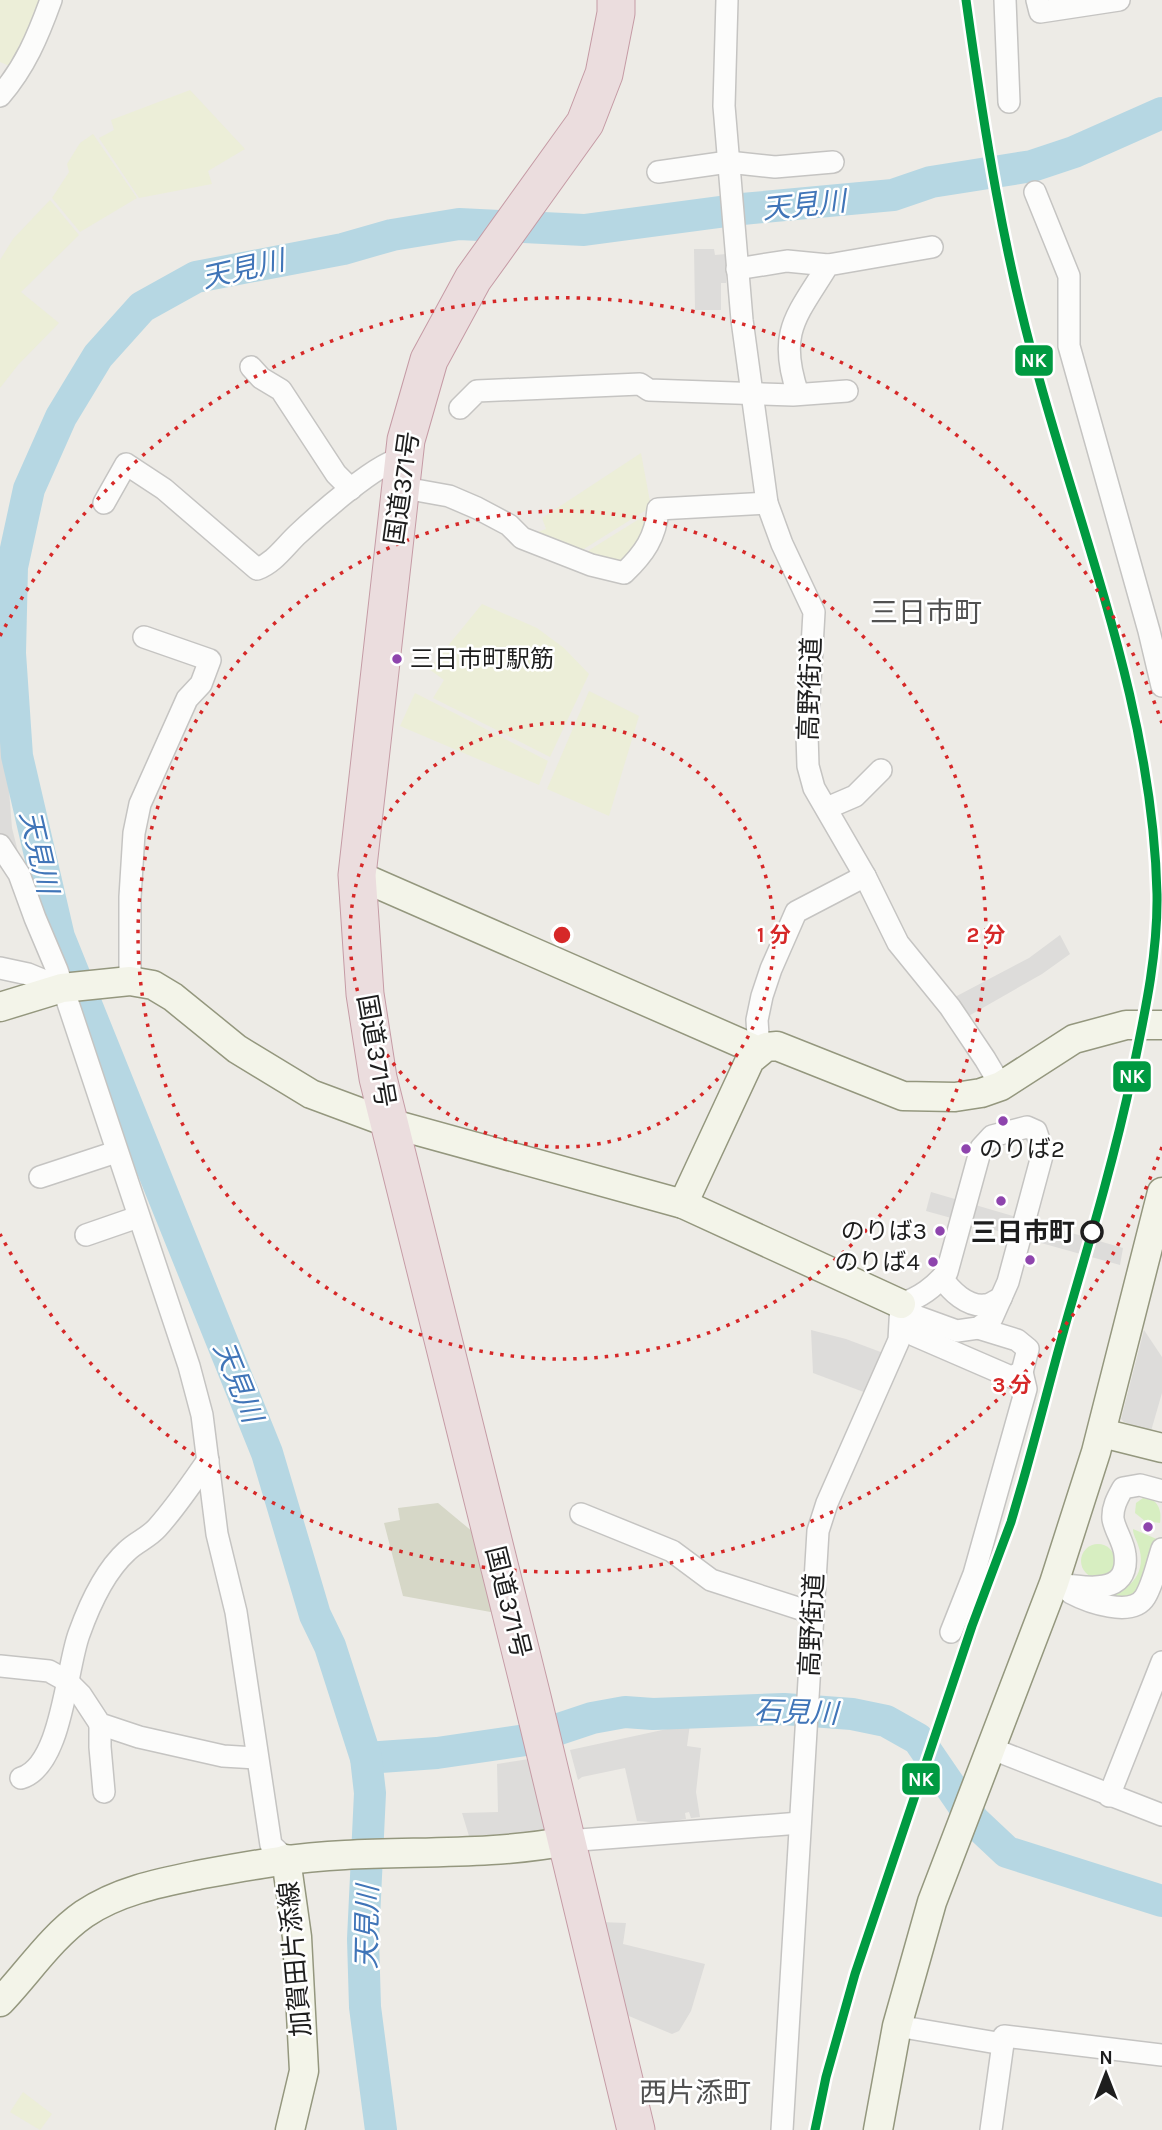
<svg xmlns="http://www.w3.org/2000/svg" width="1162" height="2130" viewBox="0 0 1162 2130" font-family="Karla,'Noto Sans JP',sans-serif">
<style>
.construction{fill:#d6d7c7}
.farmland{fill:#eceed8}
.grass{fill:#d7eec1}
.parking{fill:#dddcda}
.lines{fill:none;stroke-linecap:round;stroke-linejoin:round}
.river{stroke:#b6d7e3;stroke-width:32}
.street-casing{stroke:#c5c4c2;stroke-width:24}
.secondary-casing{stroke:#94977e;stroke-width:31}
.highway-casing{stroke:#c59ba5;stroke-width:39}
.street{stroke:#fcfcfb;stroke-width:21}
.secondary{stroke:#f3f4e9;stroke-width:28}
.highway{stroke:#ebddde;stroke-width:37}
.rail-1-casing{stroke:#fff;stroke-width:14}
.rail-1{stroke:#009a41;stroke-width:9}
.ring{fill:none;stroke:#d62828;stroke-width:3.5;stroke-dasharray:3.5 7}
.bus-dot{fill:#8e44ad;stroke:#fff;stroke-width:2.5}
.stop-dot{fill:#fff;stroke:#1e1e1e;stroke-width:3.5}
.labels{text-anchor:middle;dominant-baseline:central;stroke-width:5;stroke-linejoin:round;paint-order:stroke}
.bus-label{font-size:24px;fill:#1e1e1e;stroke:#fff;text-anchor:start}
.street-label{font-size:26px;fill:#1e1e1e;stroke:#fff}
.stop-label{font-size:26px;font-weight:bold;fill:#1e1e1e;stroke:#fff;text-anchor:end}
.water-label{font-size:28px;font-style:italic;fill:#4075b8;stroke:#fff}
.neighbourhood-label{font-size:28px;fill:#515151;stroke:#fff}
.centre{fill:#d62828;stroke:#fff;stroke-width:3.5}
.ring-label{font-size:21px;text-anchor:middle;font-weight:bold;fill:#d62828;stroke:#fff;stroke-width:5;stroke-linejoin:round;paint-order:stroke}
.line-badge{stroke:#fff;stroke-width:2.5}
.badge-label{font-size:19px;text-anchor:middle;font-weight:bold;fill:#fff}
</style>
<rect width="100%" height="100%" fill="#edebe6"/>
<polygon class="construction" points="438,1503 479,1537 496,1613 403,1596 384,1523 400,1520 398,1508"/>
<g class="farmland">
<polygon points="0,0 42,0 14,68 0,62"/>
<polygon points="190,90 245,149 208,171 212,184 139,198 99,138 114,130 111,120"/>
<polygon points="93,134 137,198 80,232 52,198 69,172 67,164 80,143"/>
<polygon points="50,200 79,235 21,292 59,323 18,365 0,388 0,260 13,239"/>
<polygon points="641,453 651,507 579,552 532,534 546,529 542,518"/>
<polygon points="652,511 653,528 625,565 583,554"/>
<polygon points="482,604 537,628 564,648 589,674 550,757 433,698 444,680 429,669"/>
<polygon points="589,691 639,716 609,816 547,789"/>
<polygon points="415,693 548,761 539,785 400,726"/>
<polygon points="23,2092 52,2114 40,2130 10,2112"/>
</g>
<g class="grass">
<path d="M1143 1498C1158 1498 1162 1510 1160 1523L1145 1521 1135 1513 1136 1503Z"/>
<path d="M1133 1529 1159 1540 1136 1593 1122 1599 1106 1596C1131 1591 1148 1571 1138 1545 1136 1538 1133 1535 1133 1529Z"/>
<circle cx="1098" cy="1561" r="17"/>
</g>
<g class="parking">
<polygon points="694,249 714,249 715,255 726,254 726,283 721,283 721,310 695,310"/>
<polygon points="3,714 12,828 19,856 0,838 0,716"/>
<polygon points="1060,935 1070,954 1042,974 965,1018 953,998 1029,958"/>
<polygon points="931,1192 1123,1248 1120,1265 926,1211"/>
<polygon points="811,1330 846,1339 886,1354 869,1394 813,1373"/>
<polygon points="1144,1330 1162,1357 1162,1393 1151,1431 1124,1422 1121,1419"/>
<polygon points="690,1724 687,1746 701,1748 696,1792 700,1817 691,1818 689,1812 685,1813 686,1819 662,1823 637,1821 625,1768 582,1777 578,1780 570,1750"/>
<polygon points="529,1759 548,1832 469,1836 462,1813 498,1812 497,1764"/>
<polygon points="600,1922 626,1923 623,1944 705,1964 691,2011 679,2031 672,2034 624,2014"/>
</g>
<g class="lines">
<g class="river">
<polyline points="366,1758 437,1753 526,1740 592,1718 625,1712 653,1714 784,1709 852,1714 886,1721 918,1739 974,1821 1007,1852 1162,1901"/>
<polyline points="381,2130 365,2007 363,1939 370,1793 366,1758 330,1646 315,1615 267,1453 59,937 17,756 10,653 12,567 29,489 61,417 98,356 142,307 196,277 343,249 392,235 459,224 584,230 742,209 893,195 931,182 1032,166 1074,152 1162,113"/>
</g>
<defs>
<g id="street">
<polyline points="727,0 724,106 742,320 767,503 782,544 814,612 807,734 808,766 814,788 865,876 898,943 950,1007 985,1059 1001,1086"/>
<polyline points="1005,0 1009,102"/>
<polyline points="1037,0 1040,12 1119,0"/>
<path d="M0 96C25 67 38 36 51 0"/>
<polyline points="658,172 728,162 775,167 833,162"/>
<polyline points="1035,192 1069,276 1069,346 1149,631 1162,686"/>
<polyline points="737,269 787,261 828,265"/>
<polyline points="251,367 261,378 281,390 336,474 351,489"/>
<path d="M798 394C777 332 796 317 828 265L932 247"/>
<polyline points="460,408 477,391 640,384 649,390 793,395 847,391"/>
<path d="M399 487 449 496 477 508 509 525 522 538 591 565 624 573C644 554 656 537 658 509L767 503"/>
<path d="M104 503 126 464 164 489 257 569C274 563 285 546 298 534 315 518 382 458 402 459"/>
<polyline points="827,808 855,796 881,770"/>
<polyline points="0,845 19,874 35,918 57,970 189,1366 202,1415 217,1534 236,1612 271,1845 286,1859"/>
<polyline points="0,968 28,974 62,988"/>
<polyline points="130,981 130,897 134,833 140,804 187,699 201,684 210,660 144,637"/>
<polyline points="759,1051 757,1020 762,996 771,969 796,912 865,876"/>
<path d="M1027 1127 1036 1131 1043 1152 1008 1282 992 1318 978 1328 957 1331 913 1315 901 1304C921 1297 933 1288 947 1272L981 1148 992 1136Z"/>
<polyline points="40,1177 116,1152"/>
<polyline points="86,1235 138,1217"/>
<path d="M942 1278C951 1291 967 1307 985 1305 990 1305 997 1300 1001 1298"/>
<polyline points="904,1309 914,1335 1011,1377 1022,1372 1028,1349 1017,1340 978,1328"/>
<polyline points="581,1514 672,1551 711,1580 813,1613"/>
<path d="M1054 1583C1080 1587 1130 1598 1125 1555 1124 1542 1115 1531 1113 1519 1112 1507 1118 1497 1123 1488L1140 1485 1162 1491"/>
<path d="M1071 1593C1088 1602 1132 1618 1145 1597 1153 1584 1157 1564 1162 1549"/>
<polyline points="951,1632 974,1574 1026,1389 1022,1372"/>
<polyline points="0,1666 49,1671 67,1681 81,1695 100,1724 139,1737 223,1756 257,1758"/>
<polyline points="100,1724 100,1747 104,1792"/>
<polyline points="990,1748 1162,1815"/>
<path d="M21 1778C62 1766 66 1669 79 1634 89 1606 105 1571 127 1551 136 1542 148 1538 157 1528 176 1507 192 1483 208 1460"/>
<polyline points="1109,1796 1162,1662"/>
<polyline points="567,1841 800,1823"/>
<polyline points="897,2026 1003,2044"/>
<polyline points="782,2130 818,1531 827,1503 899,1340 901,1304"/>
<polyline points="991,2130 1004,2036 1162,2055"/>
</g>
<g id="secondary">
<polyline points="357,875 759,1051"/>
<polyline points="0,1007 62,988 130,981 153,985 173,997 237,1049 311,1094 389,1123 683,1204 901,1304"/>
<polyline points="683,1204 750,1060 766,1047 777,1046 903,1096 955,1097 981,1093 1001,1086 1074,1039 1126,1025 1162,1025"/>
<polyline points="1102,1433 1162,1448"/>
<polyline points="286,1859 297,1937 304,2071 290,2130"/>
<path d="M0 2002C27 1974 51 1937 84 1914 118 1891 159 1883 198 1875 247 1866 295 1857 345 1855 419 1851 494 1855 567 1841"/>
<polyline points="878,2130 897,2026 932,1902 1054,1583 1096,1452 1162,1192"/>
</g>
<polyline id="highway" points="616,0 616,13 604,74 585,123 473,279 429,360 406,440 357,875 365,994 378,1078 532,1697 636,2130"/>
</defs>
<use href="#street" class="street-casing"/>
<use href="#secondary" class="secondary-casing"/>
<use href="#highway" class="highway-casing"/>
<use href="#street" class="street"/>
<use href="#secondary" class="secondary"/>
<use href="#highway" class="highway"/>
<defs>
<path id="rail-1" d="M815 2130 826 2077 855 1974 972 1626 1011 1522 1023 1481C1039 1425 1053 1368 1069 1312 1092 1233 1115 1155 1132 1075 1144 1017 1158 955 1157 894 1153 717 1087 551 1040 382 1004 257 984 129 966 0"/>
</defs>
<use href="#rail-1" class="rail-1-casing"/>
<use href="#rail-1" class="rail-1"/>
</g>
<g class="ring">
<circle cx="562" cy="935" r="212"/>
<circle cx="562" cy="935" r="424"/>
<path d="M1162 1147A636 636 0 0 1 0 1234M0 636A636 636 0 0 1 1162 723"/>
</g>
<g class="bus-dot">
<circle cx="397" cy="659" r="6"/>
<circle cx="1003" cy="1121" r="6"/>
<circle cx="966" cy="1149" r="6"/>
<circle cx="1001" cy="1201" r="6"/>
<circle cx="940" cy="1231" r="6"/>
<circle cx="1030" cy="1260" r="6"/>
<circle cx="933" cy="1262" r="6"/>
<circle cx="1148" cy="1527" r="6"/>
</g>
<circle class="stop-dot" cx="1092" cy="1232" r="10"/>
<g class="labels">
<g class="bus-label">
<text x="410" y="659">三日市町駅筋</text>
<text x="979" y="1149">のりば2</text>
<text x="927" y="1231" text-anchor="end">のりば3</text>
<text x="920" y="1262" text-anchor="end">のりば4</text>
</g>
<g class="street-label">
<text transform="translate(402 488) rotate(-82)">国道371号</text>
<text transform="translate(810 689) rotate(-88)">高野街道</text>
<text transform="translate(376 1051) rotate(80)">国道371号</text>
<text transform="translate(508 1602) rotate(76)">国道371号</text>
<text transform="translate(812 1625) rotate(-87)">高野街道</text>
<text transform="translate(295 1959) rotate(-95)">加賀田片添線</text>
</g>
<g class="stop-label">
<text x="1075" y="1232">三日市町</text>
</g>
<g class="water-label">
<text transform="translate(804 205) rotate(-6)">天見川</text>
<text transform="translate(243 269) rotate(-13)">天見川</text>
<text transform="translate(39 852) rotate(77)">天見川</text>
<text transform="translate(238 1382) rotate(68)">天見川</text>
<text transform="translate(796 1712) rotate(2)">石見川</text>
<text transform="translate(367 1927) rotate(-89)">天見川</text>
</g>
<g class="neighbourhood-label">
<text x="926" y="612">三日市町</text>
<text x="695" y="2092">西片添町</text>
</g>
</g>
<circle cx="562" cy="935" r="10" class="centre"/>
<g class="ring-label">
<text x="774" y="942">1 分</text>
<text x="986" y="942">2 分</text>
<text x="1012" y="1392">3 分</text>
</g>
<g class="line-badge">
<rect x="1014" y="344" width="40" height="33" rx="7" fill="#009a41"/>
<rect x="1112" y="1060" width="40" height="33" rx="7" fill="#009a41"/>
<rect x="901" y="1762" width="40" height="34" rx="7" fill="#009a41"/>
</g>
<g class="badge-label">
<text x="1034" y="367">NK</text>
<text x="1132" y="1083">NK</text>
<text x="921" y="1786">NK</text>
</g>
<g transform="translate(1106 2074)" stroke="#ffffff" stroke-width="5" paint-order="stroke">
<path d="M0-5L12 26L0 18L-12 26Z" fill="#1e1e1e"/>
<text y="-10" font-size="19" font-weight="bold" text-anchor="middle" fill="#1e1e1e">N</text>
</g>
</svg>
